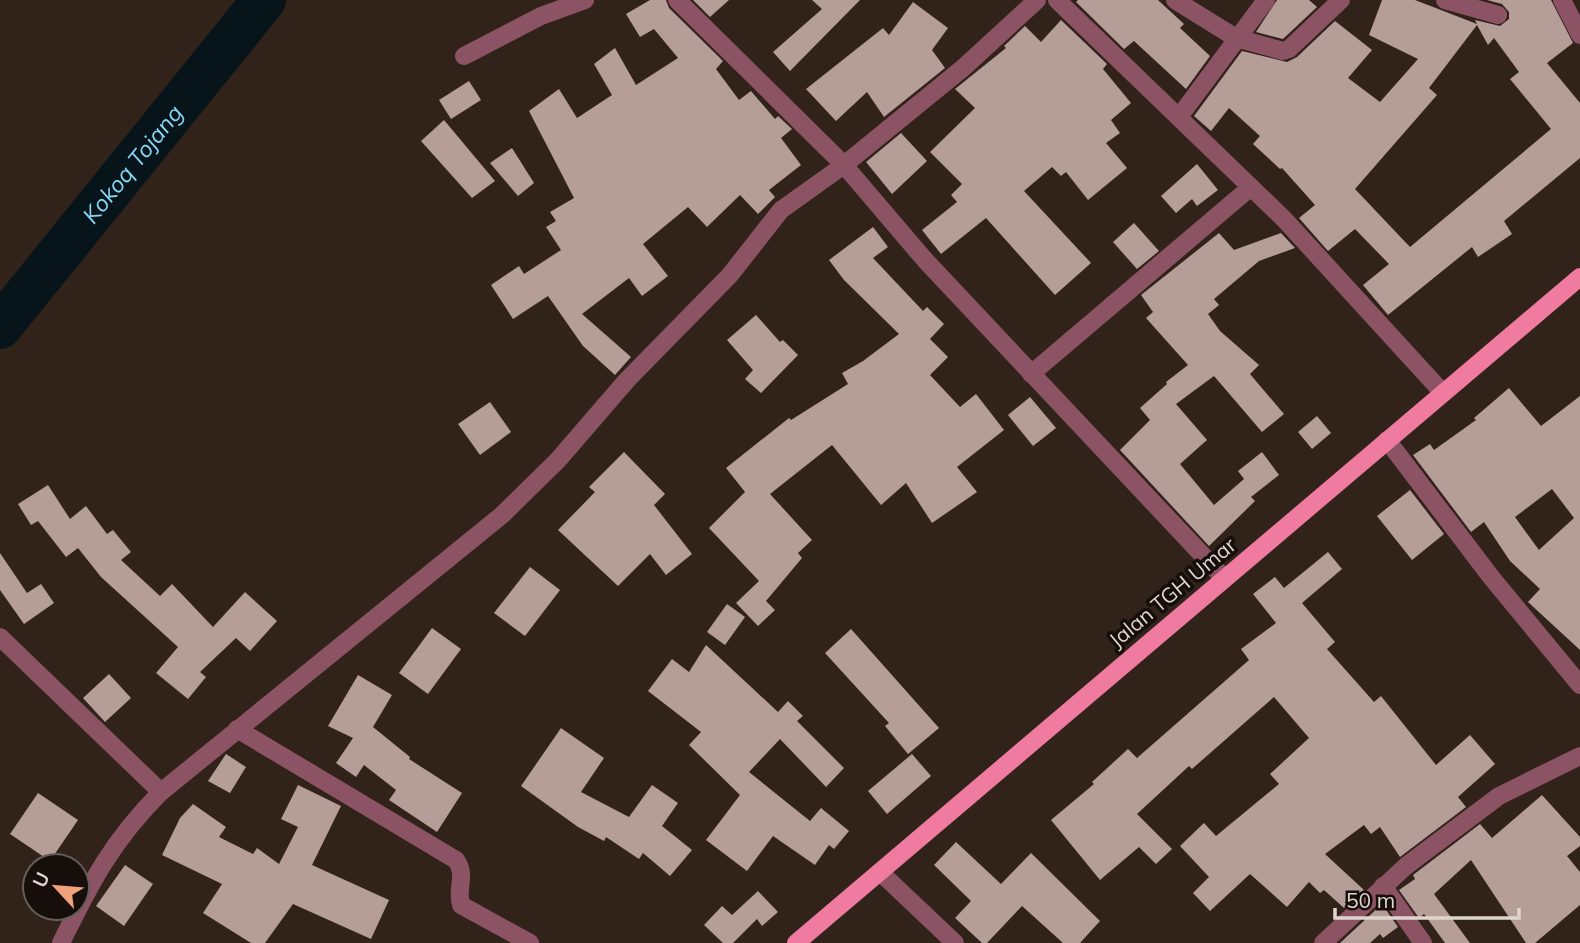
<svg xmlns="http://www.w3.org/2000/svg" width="1580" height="943" font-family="Mulish,sans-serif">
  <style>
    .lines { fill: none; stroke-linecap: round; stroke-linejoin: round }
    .river { stroke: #07151a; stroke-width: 44 }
    .building { fill: #b49e97; fill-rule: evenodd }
    .minor { stroke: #8c5364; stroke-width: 18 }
    .major { stroke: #ef7ba1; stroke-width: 18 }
    .labels { text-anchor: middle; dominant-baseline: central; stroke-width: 7; stroke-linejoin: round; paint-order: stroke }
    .street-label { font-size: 21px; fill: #dfd5cf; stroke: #150e0a }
    .water-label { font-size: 23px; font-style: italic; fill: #89d5f4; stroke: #150e0a }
  </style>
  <rect width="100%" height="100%" fill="#32231a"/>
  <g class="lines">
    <!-- river -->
    <path class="river" id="s1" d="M0,327L264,0"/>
  </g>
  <!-- building -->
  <g class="building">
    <path d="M650,0H666L669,8L723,61L716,69L739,100L751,91L775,119L778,116L792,129L781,138L801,165L769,190L775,197L758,214L740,195L707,227L688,207L643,244L668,276L642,296L629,278L582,314L631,357L615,375L583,346L548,296L513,319L491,285L519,266L524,274L561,250L546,227L556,221L550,212L574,198L529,111L559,89L577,118L612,95L594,64L615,48L636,85L678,58L654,29L640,37L626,14Z"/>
    <path d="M693,0H729L710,17Z"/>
    <path d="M812,0H860L790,71L773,52L822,9Z"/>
    <path d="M1078,0H1158L1184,24L1180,28L1210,56L1186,89L1134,41L1124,49L1076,2Z"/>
    <path d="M1277,0H1309L1317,7L1283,39L1256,32Z"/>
    <path d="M1382,0H1415L1477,24L1475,20L1500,26L1509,19V12L1502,4L1487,0H1551L1573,43L1547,63L1580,103V158L1504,221L1512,234L1478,257L1472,247L1388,315L1363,285L1389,264L1355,229L1328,251L1299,218L1315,205L1282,168L1280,169L1253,144L1260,136L1229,108L1211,131L1194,116L1242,51L1287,62L1297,57L1335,21L1372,50L1348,78L1380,102L1418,59L1369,35ZM1477,25L1488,45L1494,38L1519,72L1510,79L1551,129L1410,247L1355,189L1437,95L1429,88Z"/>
    <path d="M913,2L948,28L932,50L945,68L884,117L867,92L836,121L806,89L883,28L889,35Z"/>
    <path d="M1061,20L1107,64L1103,69L1131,103L1111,120L1120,133L1106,143L1127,168L1088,200L1066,172L1061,176L1052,167L1024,191L1091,263L1055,295L986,218L941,254L922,230L957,202L951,195L962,184L930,152L975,108L955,89L1006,48L1004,46L1025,26L1041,42Z"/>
    <path d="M469,81L481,100L451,119L439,100Z"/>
    <path d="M444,120L495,181L472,198L421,141Z"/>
    <path d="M901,133L927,161L892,194L866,162Z"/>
    <path d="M512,148L534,183L518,196L490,163Z"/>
    <path d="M1197,164L1218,190L1197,206L1192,199L1176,213L1161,196Z"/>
    <path d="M1134,223L1159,251L1137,269L1113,242Z"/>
    <path d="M873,227L888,247L873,258L923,311L927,307L944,324L930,339L948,357L930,375L960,407L976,394L1004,430L957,467L977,492L932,523L906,483L881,505L832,445L770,494L812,540L798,553L802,558L766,601L775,610L758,626L736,603L759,581L709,528L745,492L726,468L789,418L791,420L848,384L842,373L863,361L899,334L844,280L829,260Z"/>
    <path d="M1219,233L1234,250L1281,233L1295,248L1259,261L1214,299L1219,305L1208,314L1220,331L1259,365L1250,374L1284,414L1262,432L1214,376L1176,404L1207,440L1180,464L1214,505L1244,479L1238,471L1262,452L1279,475L1251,497L1255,501L1209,546L1120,450L1150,420L1140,408L1167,384L1166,382L1188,365L1146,318L1153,312L1141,295Z"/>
    <path d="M756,315L780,342L783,340L798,355L761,393L745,379L753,370L727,340Z"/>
    <path d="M1509,388L1541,426L1580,396V650L1528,602L1540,589L1510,561L1484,522L1471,532L1413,455L1430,444L1434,450L1476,420L1474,418ZM1552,489L1574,518L1539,550L1515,517Z"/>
    <path d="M1030,397L1056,428L1033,446L1008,415Z"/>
    <path d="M490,402L511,432L480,455L458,424Z"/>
    <path d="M1317,416L1331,433L1312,449L1298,432Z"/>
    <path d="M624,452L665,494L654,505L692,554L666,575L650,554L618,586L558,530L595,492L589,487Z"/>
    <path d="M48,485L70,519L86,506L107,534L113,530L131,552L121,560L160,596L172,584L213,627L245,592L277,621L250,651L236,638L200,672L206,677L188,699L156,673L178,647L101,577L78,548L66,557L38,521L31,525L18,504Z"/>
    <path d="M1410,490L1444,534L1412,560L1377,516Z"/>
    <path d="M1328,552L1342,569L1302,603L1335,642L1327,649L1374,702L1381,696L1436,765L1470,735L1495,764L1458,797L1466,807L1400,857L1380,827L1371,834L1364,825L1325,854L1364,890L1344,908L1324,890L1320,893L1309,882L1287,907L1250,874L1210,911L1193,893L1209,877L1180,846L1204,823L1216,836L1279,784L1270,774L1309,738L1274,697L1192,769L1189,766L1137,814L1172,849L1156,864L1139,847L1100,880L1051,820L1094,784L1092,782L1128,749L1137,758L1249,660L1241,649L1276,623L1253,594L1275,577L1284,588Z"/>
    <path d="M0,553L27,593L41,584L54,603L24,624L0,590Z"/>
    <path d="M530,567L560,590L525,636L494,613Z"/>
    <path d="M727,604L745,617L725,645L707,632Z"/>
    <path d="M432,628L461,649L428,694L399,673Z"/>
    <path d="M851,629L939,728L908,754L885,726L889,723L825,653Z"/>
    <path d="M706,645L778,712L788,701L803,716L797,721L844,768L826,787L780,739L749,772L810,821L821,808L849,831L834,849L829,845L815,865L773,836L747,871L706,840L740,795L689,745L701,732L648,691L672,659L689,672Z"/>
    <path d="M109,674L131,698L105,722L83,698Z"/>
    <path d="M358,675L392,695L373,727L410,757L409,759L462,793L437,832L389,800L396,790L364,765L356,777L336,763L353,738L328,726Z"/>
    <path d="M561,728L604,758L581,792L629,817L652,785L678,803L662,826L692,850L670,876L643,853L639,859L606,837L604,841L578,827L521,786Z"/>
    <path d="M226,754L246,767L230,793L208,781Z"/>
    <path d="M912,754L931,776L887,814L868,791Z"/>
    <path d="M298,785L341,806L312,865L389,900L371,939L293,904L265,943H251L203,913L222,884L162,855L180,818L193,804L226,827L219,837L253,854L257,848L279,864L298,827L281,819Z"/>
    <path d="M38,793L78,820L50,861L10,834Z"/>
    <path d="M1542,795L1580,837V846L1567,856L1580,872V905L1535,943H1526L1471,860L1434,894L1470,943H1445L1424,914L1419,918L1399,890L1415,879L1413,875L1480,824L1492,838Z"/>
    <path d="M956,842L1001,884L1031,853L1100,921L1080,943H1063L1022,906L987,943H982L955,918L971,901L934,865Z"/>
    <path d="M125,865L153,884L124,926L96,906Z"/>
    <path d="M758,891L778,912L762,926L757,919L733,943H723L704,925L722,906L732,915Z"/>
    <path d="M1382,904L1398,927L1383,938L1380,934L1370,943H1340Z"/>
  </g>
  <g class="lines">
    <!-- minor -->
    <g class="minor">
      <path d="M677,0L844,165L925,260L1224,578"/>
      <path d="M1057,0L1284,219L1443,393"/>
      <path d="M1175,0L1236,38L1283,51L1289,49L1341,0"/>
      <path d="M1445,0L1498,15"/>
      <path d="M1562,0L1580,35"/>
      <path d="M464,56L541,16L585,0"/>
      <path d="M1179,117L1266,0"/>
      <path d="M1031,374L1251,187"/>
      <path d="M1387,440L1491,577L1580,685"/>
      <path d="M0,637L161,792"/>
      <path d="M237,729L456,860C467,875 456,888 461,905L530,943"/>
      <path d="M880,872L955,943"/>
      <path d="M1383,886L1423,943"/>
      <path d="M61,943C91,882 112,841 161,792L502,515L558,460L627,380L730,275L781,210L844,165L963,68L1037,0"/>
      <path d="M1323,943L1406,866L1499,796L1580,756"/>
    </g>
    <!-- major -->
    <path class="major" d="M796,943L1580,277"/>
  </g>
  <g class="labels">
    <!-- street labels -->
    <g class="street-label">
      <text transform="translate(1172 592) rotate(-40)">Jalan TGH Umar</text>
    </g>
    <!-- water labels -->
    <g class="water-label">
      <text stroke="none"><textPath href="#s1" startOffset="210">Kokoq Tojang</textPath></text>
    </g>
  </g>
  <!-- north arrow -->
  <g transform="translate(56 887) rotate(296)"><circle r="33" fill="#150e0a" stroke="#665e59" stroke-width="2"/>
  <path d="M0-5L12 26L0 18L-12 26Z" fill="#f1a17c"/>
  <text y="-10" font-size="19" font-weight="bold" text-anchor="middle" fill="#dfd5cf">U</text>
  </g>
  <!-- scale -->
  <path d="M1335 908v10h184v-10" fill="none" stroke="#dfd5cf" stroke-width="3.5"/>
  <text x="1346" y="908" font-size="21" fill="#dfd5cf" stroke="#150e0a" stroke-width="5" paint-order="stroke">50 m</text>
</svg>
